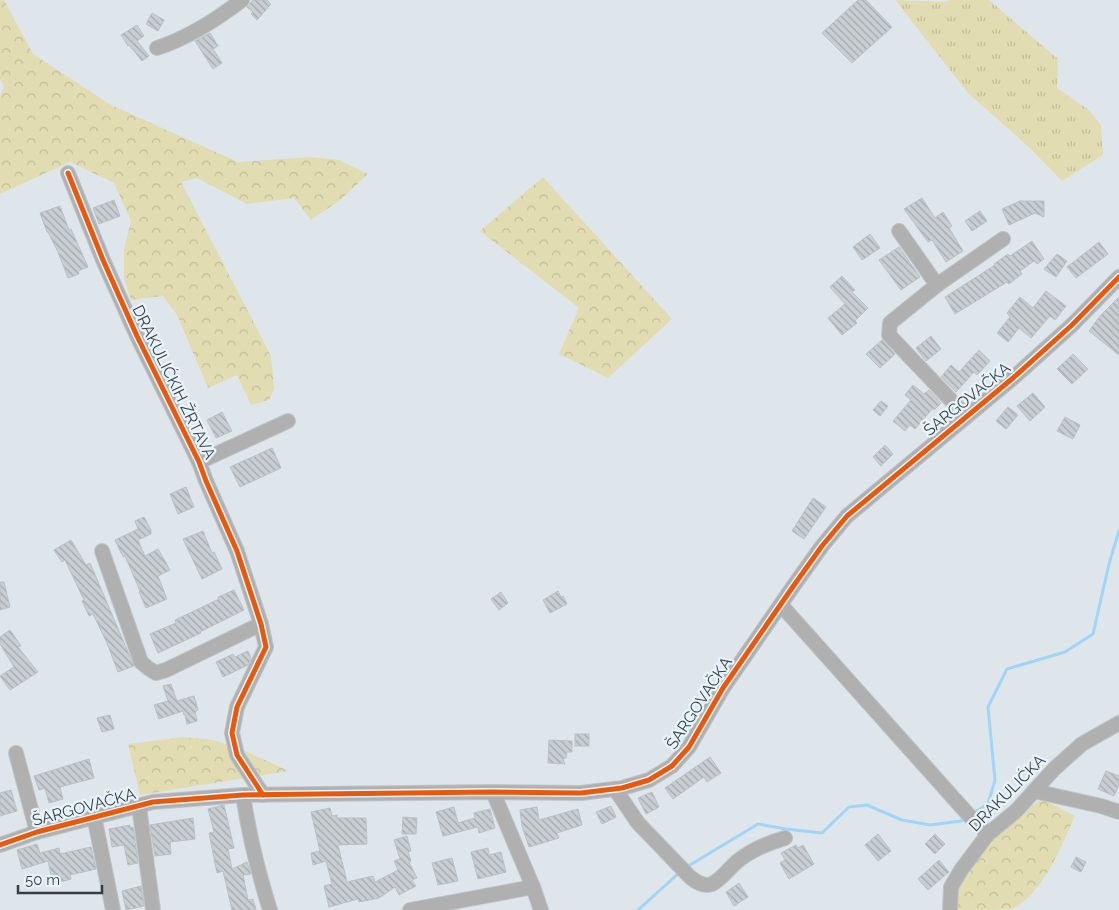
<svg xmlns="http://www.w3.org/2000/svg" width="1119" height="910" font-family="Raleway,sans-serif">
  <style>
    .grass { fill: url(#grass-tufts) }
    .forest { fill: url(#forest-crowns) }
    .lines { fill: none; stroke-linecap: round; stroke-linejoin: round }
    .stream { stroke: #a1d5f7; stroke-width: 3 }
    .building { fill: url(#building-back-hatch); stroke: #bac0c4 }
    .minor-casing { stroke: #bec4c8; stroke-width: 16 }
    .minor { stroke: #b0b0b0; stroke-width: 14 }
    .cycleway-casing { stroke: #e7f4fd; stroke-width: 8 }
    .cycleway { stroke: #e8590c; stroke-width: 5 }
    .labels { text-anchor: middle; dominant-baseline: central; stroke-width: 4.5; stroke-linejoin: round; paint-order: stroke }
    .street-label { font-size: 16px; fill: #383d40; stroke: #e7f4fd }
  </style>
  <defs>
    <pattern id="grass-tufts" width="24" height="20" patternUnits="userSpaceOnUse" patternTransform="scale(1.25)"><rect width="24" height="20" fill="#e1dcb1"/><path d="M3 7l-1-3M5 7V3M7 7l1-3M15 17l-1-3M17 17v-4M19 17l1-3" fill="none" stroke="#c2be99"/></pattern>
    <pattern id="forest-crowns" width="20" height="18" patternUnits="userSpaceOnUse" patternTransform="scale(1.25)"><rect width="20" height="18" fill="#e1dcb1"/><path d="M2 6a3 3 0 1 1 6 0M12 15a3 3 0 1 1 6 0" fill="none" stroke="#c2be99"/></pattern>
    <pattern id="building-back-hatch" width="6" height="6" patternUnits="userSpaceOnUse" patternTransform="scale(1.25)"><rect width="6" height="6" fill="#c9ced2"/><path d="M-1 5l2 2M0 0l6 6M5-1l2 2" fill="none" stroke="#a4a8ac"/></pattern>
  </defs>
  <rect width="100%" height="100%" fill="#dfe6eb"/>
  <!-- grass -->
  <path class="grass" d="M895,0L945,2L950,0H989L1058,59L1057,88L1089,110L1101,125L1103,155L1062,181L1032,150L968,93Z"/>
  <!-- forest -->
  <g class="forest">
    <path d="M0,0H4L33,54L111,105L238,162L311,157L339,160L368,174L339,201L311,220L294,198L247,204L197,178L181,182L271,356L274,389L269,400L251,405L237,375L208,388L177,315L163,296L131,300L124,278V249L131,221L114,183L70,162L0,194V96L4,86L0,79Z"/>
    <path d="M543,177L672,319L608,378L559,354L579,308L480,231Z"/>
    <path d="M183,737L213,740L243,750L289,771L140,795L128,744Z"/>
    <path d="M1042,799L1075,816C1063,843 1041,898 1011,909C1003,910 961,910 950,910L961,870L1016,816Z"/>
  </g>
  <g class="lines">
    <!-- stream -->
    <g class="stream">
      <path d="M973,813L988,804L995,780L988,707L1007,669L1065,652L1093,634L1109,564L1119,531"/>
      <path d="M685,868L758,824L786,829L822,833L849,807L867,805L902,820L930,825L961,821L966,818"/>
      <path d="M638,910L680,872"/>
    </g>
  </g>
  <!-- building -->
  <g class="building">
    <path d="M253,0H267L271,4L257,20L251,14L253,12L247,7Z"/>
    <path d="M858,0H866L892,27L852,63L822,33Z"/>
    <path d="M152,13L164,20L158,31L146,24Z"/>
    <path d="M137,25L144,36L137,41L149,56L142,61L129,45L128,46L121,35Z"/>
    <path d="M210,33L218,46L213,49L222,63L213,69L195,41Z"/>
    <path d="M922,198L935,218L943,212L952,226L949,228L963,251L946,262L932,240L928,242L904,209Z"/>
    <path d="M114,200L120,216L99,224L93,208Z"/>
    <path d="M1020,201H1044V217L1035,213L1009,225L1002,209Z"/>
    <path d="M60,206L69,230L71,229L88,267L78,271L79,274L68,278L58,252L48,232H47L40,213Z"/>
    <path d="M980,211L987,221L972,231L965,221Z"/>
    <path d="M870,234L880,248L862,260L853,247Z"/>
    <path d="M1032,241L1044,259L1037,264L1034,261L1020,271L1022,274L1009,284L1007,282L955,314L945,297L995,265L994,264L1008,254L1010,256Z"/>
    <path d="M1099,242L1108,254L1076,278L1067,267Z"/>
    <path d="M899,247L920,277L901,290L879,260Z"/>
    <path d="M1057,254L1067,261L1056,277L1044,269Z"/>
    <path d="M842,276L855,290L852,292L868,308L855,321L857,323L842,335L828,318L845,304L830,287Z"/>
    <path d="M1046,291L1066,306L1055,320L1050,316L1031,338L1019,328L1008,342L997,333L1010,317L1007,313L1020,297L1033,308Z"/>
    <path d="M1119,297V355L1089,331L1100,316Z"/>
    <path d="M931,336L941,349L926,361L916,348Z"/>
    <path d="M882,340L895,354L880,368L866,354Z"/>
    <path d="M979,350L990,361L977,375L974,372L956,392L941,377L951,365L959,372Z"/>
    <path d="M1073,354L1088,369L1072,384L1057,369Z"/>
    <path d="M913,385L924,394L929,390L941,403L934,410L933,408L915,429L910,425L905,431L893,421L911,400L905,395Z"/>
    <path d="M1033,393L1045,407L1030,421L1017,406Z"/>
    <path d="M881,401L888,406L880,416L873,410Z"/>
    <path d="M1008,407L1018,415L1006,429L996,421Z"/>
    <path d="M222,412L232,431L216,438L207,420Z"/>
    <path d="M1065,417L1080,425L1073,439L1057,431Z"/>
    <path d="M885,445L893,454L881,466L873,457Z"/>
    <path d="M272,448L281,468L240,487L230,467Z"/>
    <path d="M186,487L194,507L178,514L170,494Z"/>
    <path d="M813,498L826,507L804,539L792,531Z"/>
    <path d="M144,517L151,530V534L138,540L145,556L158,549L170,570L158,576L167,599L146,608L139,592L140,591L125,556L123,557L115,540L138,529L135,521Z"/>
    <path d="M203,531L212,553L214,552L222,569L202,579L183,539Z"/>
    <path d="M71,540L86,565L90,563L134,666L118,672L107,643L93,614L89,616L82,601L84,600L65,560L62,562L54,550Z"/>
    <path d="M0,582H4L10,607L0,610Z"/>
    <path d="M234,590L244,610L200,632L201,633L158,653L150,634L176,623L175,620L219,599L218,597Z"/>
    <path d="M558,591L561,597L563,596L567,604L550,613L543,600Z"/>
    <path d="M501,592L508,603L499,610L491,599Z"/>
    <path d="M10,630L21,646L18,647L38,672L10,690L0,676L14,667L0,644V637Z"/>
    <path d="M248,651L251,658L248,665L223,677L216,662L233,654L235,657Z"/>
    <path d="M171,684L177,701L194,696L198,710L195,712L197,721L187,724L185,715H184L183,711L159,719L154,705L168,701L163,686Z"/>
    <path d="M110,715L114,729L102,732L97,718Z"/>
    <rect x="575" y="734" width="14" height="12"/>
    <path d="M549,740L572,741V752H567L566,758L563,759L565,764L548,763Z"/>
    <path d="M710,757L721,773L707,782L704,777L673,799L665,788Z"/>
    <path d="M89,759L94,778L60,787L63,799L49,803L45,788L39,790L34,776Z"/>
    <path d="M1106,771L1119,776V785L1114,796L1098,789Z"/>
    <path d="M11,790L17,811L0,816V793Z"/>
    <path d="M652,792L659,807L646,814L638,798Z"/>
    <path d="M224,805L234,848L228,849L232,869L247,862L251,874L243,875L248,900L253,899L256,910H232L223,871L217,873L209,833L214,832L208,809Z"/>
    <path d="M611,806L616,817L602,824L596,812Z"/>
    <path d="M454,807L458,823L475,818L474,813L490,809L495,828L479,833L478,827L443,836L436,812Z"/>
    <path d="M537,807L539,820L578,809L582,825L557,833L559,838L529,847L522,826L520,810Z"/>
    <path d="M330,808L332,816L337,815V818H366L367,844L338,845L347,882L373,876L375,882L398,870L394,861L400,859L394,840L407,836L411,851L408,852L411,861L409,862L417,878L412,880L416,886L399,895L395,887L379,898L359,902L358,899L329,907L324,886L332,884L326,861L313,865L311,853L320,851L311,812Z"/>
    <path d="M403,817L417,818L416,834H402Z"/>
    <path d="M193,818L195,839L170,842L171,854L155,856L150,825Z"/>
    <path d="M130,825V828L133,827L138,863L128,865L124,845L112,847L109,829Z"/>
    <path d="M878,834L891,851L878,861L865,845Z"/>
    <path d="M935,834L945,844L935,854L925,844Z"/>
    <path d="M37,844L40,853L59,848L60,854L91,847L96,869L70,875L71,879L53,884L48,861L22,869L17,850Z"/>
    <path d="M796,845L798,848L803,845L814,864L789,879L780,863L785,860L781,853Z"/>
    <path d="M488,848L489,855L501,852L506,872L478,879L471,852Z"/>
    <path d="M1076,857L1086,862L1081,872L1071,867Z"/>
    <path d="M452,858L458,881L438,885L432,863Z"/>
    <path d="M939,860L949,872L928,890L918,879Z"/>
    <path d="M739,883L748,897L734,906L726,892Z"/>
    <path d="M141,886L144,906L126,910L122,891Z"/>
  </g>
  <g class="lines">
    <!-- minor casing -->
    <g class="minor-casing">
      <g id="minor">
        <path d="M157,48C188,38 216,20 242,0"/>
        <path d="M68,173L103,260L137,336L199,462L206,481L237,551L261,624L266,647L237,707L232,733L237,755L263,795"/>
        <path d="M899,231L937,285"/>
        <path d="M966,416L889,335L890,323L937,285L1003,239"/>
        <path d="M199,462L288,421"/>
        <path d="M102,551L141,662L148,668L156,673L166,670L261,624"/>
        <path d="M781,605L974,821L988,834"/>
        <path d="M16,753L37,832"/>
        <path d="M615,789L638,823L690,877C696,882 704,887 712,884C722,879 730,867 739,860C753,849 768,843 785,838"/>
        <path d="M1034,791L1101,806L1119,812"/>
        <path d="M493,792L533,887L541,910"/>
        <path d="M243,795C249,835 258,872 270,910"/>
        <path d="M139,806L153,910"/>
        <path d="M94,816L113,910"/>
        <path d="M0,845L37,832L153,802L243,795L493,792L581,793L622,788L649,780L672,766L689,747L723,688L792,588L822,546L847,516L1013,378L1072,325L1119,277"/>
        <path d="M410,910L533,887"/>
        <path d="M950,910L951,887L961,870L988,834L1016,811L1054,769L1082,744L1119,723"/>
      </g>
    </g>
    <!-- minor -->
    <use href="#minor" class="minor"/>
    <!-- cycleway casing -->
    <g class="cycleway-casing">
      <g id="cycleway">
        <path d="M68,173L103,260L137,336L199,462L206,481L237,551L261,624L266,647L237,707L232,733L237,755L263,795"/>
        <path d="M0,845L37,832L153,802L243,795L493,792L581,793L622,788L649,780L672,766L689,747L723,688L792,588L822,546L847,516L1013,378L1072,325L1119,277"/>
      </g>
    </g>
    <!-- cycleway -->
    <use href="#cycleway" class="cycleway"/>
  </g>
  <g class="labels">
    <!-- street labels -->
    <g class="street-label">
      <text transform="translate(174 382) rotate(64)">DRAKULIĆKIH ŽRTAVA</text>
      <text transform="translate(967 399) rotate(-39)">ŠARGOVAČKA</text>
      <text transform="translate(699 703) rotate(-57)">ŠARGOVAČKA</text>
      <text transform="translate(1007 793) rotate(-45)">DRAKULIĆKA</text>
      <text transform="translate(84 807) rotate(-15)">ŠARGOVAČKA</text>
    </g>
  </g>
  <!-- scale -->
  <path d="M18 885v8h84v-8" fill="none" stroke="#383d40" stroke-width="2.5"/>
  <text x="25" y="885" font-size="15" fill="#383d40" stroke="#e7f4fd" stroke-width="4" paint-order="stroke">50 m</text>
</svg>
